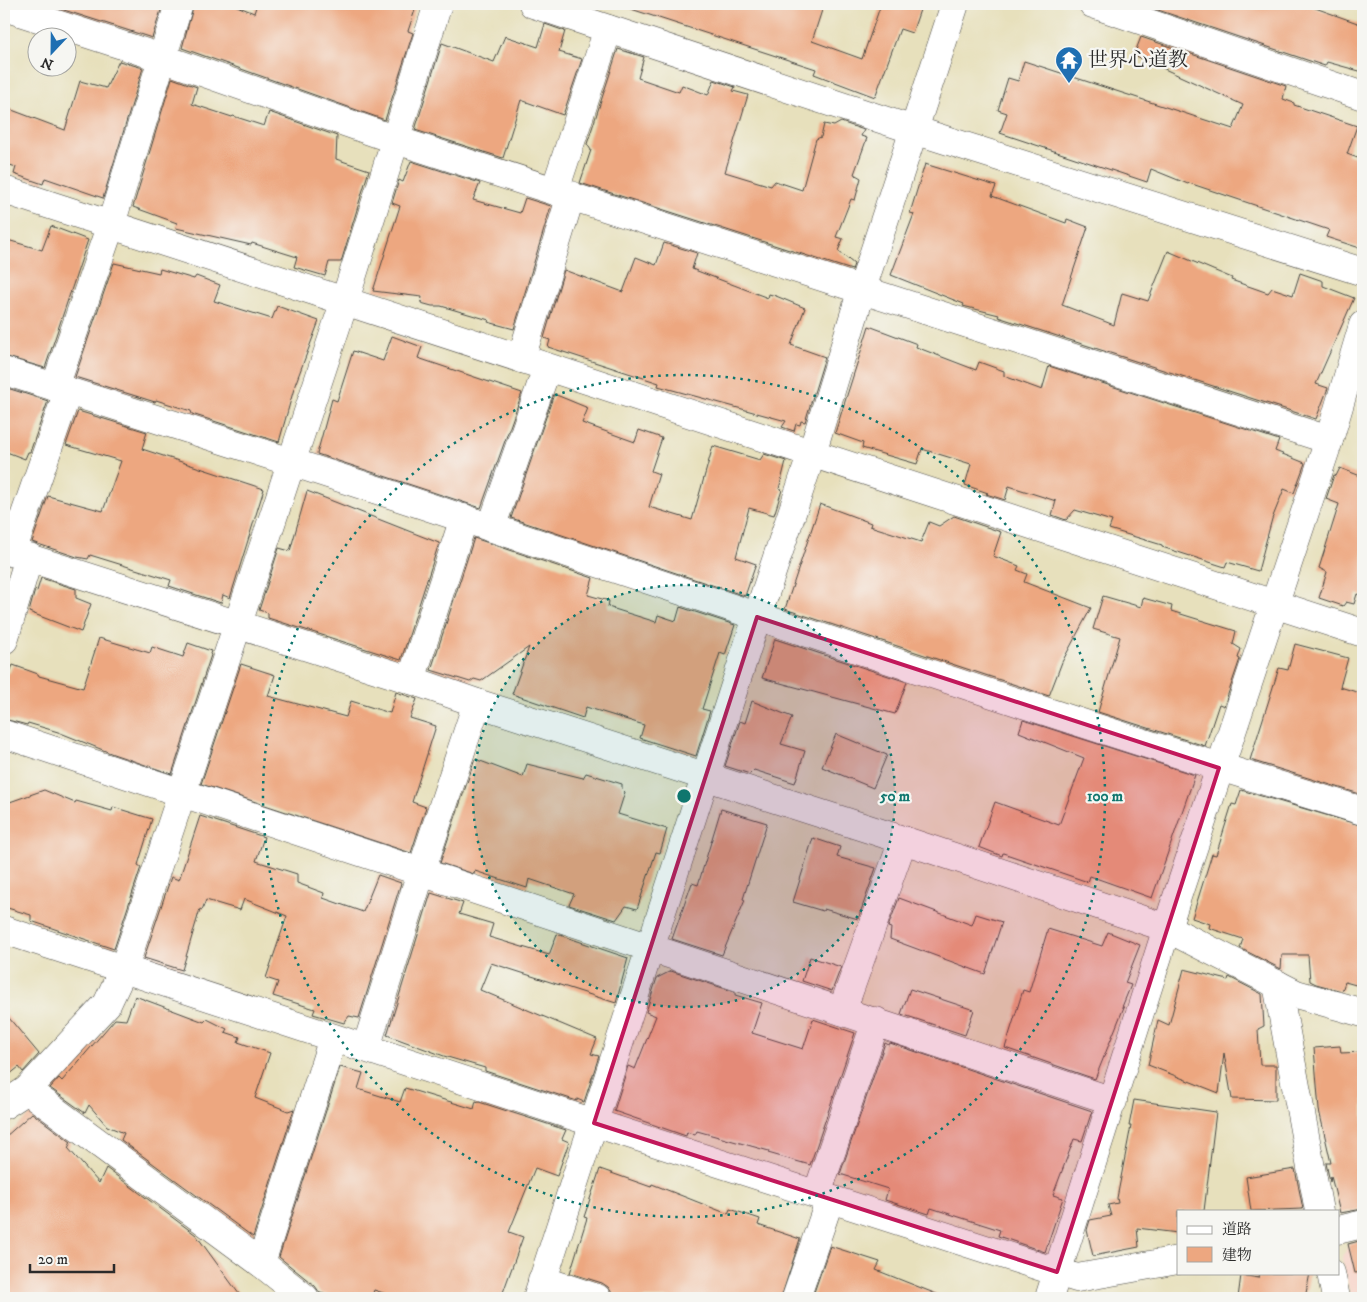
<svg xmlns="http://www.w3.org/2000/svg" width="1367" height="1302" font-family="'IM FELL DW Pica','Noto Serif JP',serif">
  <style>
    .built { fill: #f7d1c6 }
    .building { fill: #eda780 }
    .lines { fill: none; stroke-linecap: round; stroke-linejoin: round }
    .minor-casing { stroke: #474641; stroke-width: 29 }
    .minor { stroke: #fff; stroke-width: 28 }
    .marked { fill: #c2185b; fill-opacity: 0.2; stroke: #c2185b; stroke-width: 4; stroke-linejoin: round }
    .ring { fill: none; stroke: #0f766e; stroke-width: 2.5; stroke-dasharray: 2.5 5 }
    .labels { text-anchor: middle; dominant-baseline: central; stroke-width: 4.5; stroke-linejoin: round; paint-order: stroke }
    .poi-label { font-size: 20px; fill: #2b2b2b; stroke: #f6f6f2; text-anchor: start }
    .centre { fill: #0f766e; stroke: #f6f6f2; stroke-width: 2.5 }
    .ring-label { font-size: 15px; text-anchor: middle; font-weight: bold; fill: #0f766e; stroke: #f6f6f2; stroke-width: 4.5; stroke-linejoin: round; paint-order: stroke }
  </style>
  <rect width="100%" height="100%" fill="#f6f6f2"/>
  <filter id="ink" filterUnits="userSpaceOnUse"><feTurbulence type="fractalNoise" baseFrequency=".02" numOctaves="2"/><feDisplacementMap in="SourceGraphic" scale="10" xChannelSelector="R" yChannelSelector="G"/><feConvolveMatrix kernelMatrix="1 2 1 2 8 2 1 2 1" color-interpolation-filters="sRGB"/></filter>
  <filter id="wash" filterUnits="userSpaceOnUse"><feTurbulence type="fractalNoise" baseFrequency=".0096" numOctaves="4" result="noise"/><feDisplacementMap in="SourceGraphic" scale="20" xChannelSelector="R" yChannelSelector="G"/><feGaussianBlur stdDeviation="1.12" result="paint"/><feColorMatrix in="noise" values="0 0 0 0 0 0 0 0 0 0 0 0 0 0 0 0 0 1.4 0 .05"/><feComposite in="paint" operator="in"/></filter>
  <g filter="url(#wash)">
    <rect width="100%" height="100%" fill="#e7e0bc"/>
    <!-- built -->
    <path class="built" d="M1363,1240V1298H1351L1342,1259L1349,1243Z"/>
    <g id="blocks">
      <!-- building -->
      <g class="building">
        <path d="M45,4H163L152,38Z"/>
        <path d="M194,4H232L254,13L257,4H417L408,31L413,33L385,120L182,48Z"/>
        <path d="M629,4H824L812,41L862,59L881,4H922L912,33L900,29L875,97L814,74L816,69L628,8Z"/>
        <path d="M1154,4H1304L1363,25V72L1327,62L1325,66L1310,61L1152,8Z"/>
        <path d="M545,24L565,31L559,52L582,59L563,115L521,100L503,158L415,130L442,43L494,62L505,36L538,47Z"/>
        <path d="M1141,37L1286,86L1283,99L1294,103V105L1357,126L1347,154L1363,160V249L1326,237L1329,230L1189,183L1188,184L1151,169L1147,182L1000,133L1007,113L998,110L1008,78L1018,81L1024,61L1233,129L1243,105L1134,55Z"/>
        <path d="M618,49L644,57L638,78L679,92L682,85L708,95L714,80L735,87L733,91L748,95L725,172L771,186L775,181L802,190L816,139L821,137L824,124L834,126L841,122L864,130L861,136L867,138L854,174L861,178L855,200L851,199L836,237L843,239L838,251L854,264L852,270L580,183L591,150L587,144Z"/>
        <path d="M119,61L143,68L103,198L45,178L43,184L14,174L16,167L4,163V107L65,130L80,81L106,88Z"/>
        <path d="M172,78L197,87L192,104L232,117L233,116L264,126L269,112L337,136L336,159L369,170L341,262H329L325,276L294,267L297,257L252,243L251,245L176,228L177,223L133,207Z"/>
        <path d="M411,161L480,183L473,200L520,213L525,198L551,206L514,329L488,322L489,320L441,306H432L421,303L422,297L373,291L400,206L392,203L399,180L403,182Z"/>
        <path d="M925,164L996,186L992,196L1066,223L1067,219L1088,227L1062,305L1114,325L1122,293L1148,301L1168,251L1232,278L1231,280L1268,293L1272,288L1293,295L1300,273L1323,281V286L1354,298L1316,384L1328,388L1316,419L998,317L999,315L963,306L964,304L891,275L914,214L910,213Z"/>
        <path d="M51,226L88,240L45,368L4,356V239L42,250Z"/>
        <path d="M664,243L697,253L692,269L768,298L769,294L776,296L805,308L791,345L825,357L805,422L801,421L800,425L796,424L794,431L782,427L786,421L658,386L659,383L548,347L550,340L544,338L564,270L623,292L636,257L656,265Z"/>
        <path d="M114,263L159,273L160,269L194,279L196,276L220,285L214,301L272,319L277,306L319,321L295,385L279,442L192,414L191,411L156,400L155,402L75,377Z"/>
        <path d="M869,326L917,344L916,347L976,370L979,362L1004,371V376L1042,390L1049,366L1279,440L1275,451L1305,463L1294,493L1284,489L1272,519L1258,571L1227,562L1225,567L1162,547V545L1109,529L1112,521L1075,510L1066,520L1052,515L1056,501L1009,486L1005,500L986,494L988,493L965,485L971,464L922,449L917,464L862,448L863,443L835,433Z"/>
        <path d="M392,336L422,347L418,358L522,393L481,508L317,454L332,399L337,401L353,351L383,361Z"/>
        <path d="M4,387L48,401L30,452H28L25,459L4,451Z"/>
        <path d="M554,394L588,408L582,423L635,442L639,430L662,438L651,471L659,474L649,507L692,520L713,446L760,460L764,454L786,461L779,489L782,490L774,515L749,508L736,557L756,564L745,596L511,518Z"/>
        <path d="M78,411L147,432L142,449L264,489L230,598L223,595L221,603L169,586L171,580L90,555L88,559L77,557L32,542L48,496L103,511L121,461L66,445Z"/>
        <path d="M1340,468L1363,477V596L1357,594L1354,604L1346,602L1343,606L1319,598L1327,572L1319,568L1339,504L1326,499L1334,475L1336,476Z"/>
        <path d="M307,491L439,543L401,660L268,618V613L259,610L279,548L290,551Z"/>
        <path d="M820,504L871,523L870,526L921,542L929,522L939,526L954,516L1001,532L993,556L1019,566L1017,570L1027,574L1024,582L1091,608L1062,662L1049,696L785,609Z"/>
        <path d="M474,538L593,578L588,595L609,601L608,607L656,622L658,615L676,621L680,607L735,625L725,655L720,653L702,709L710,711L696,756L640,738L644,725L586,707L583,718L512,694L529,647L481,681L474,679L470,682L431,670Z"/>
        <path d="M41,578L76,589V598L91,604L81,632L29,612L35,590L37,591Z"/>
        <path d="M1103,596L1141,607L1143,598L1172,606L1171,611L1236,631L1233,644L1241,649L1238,658L1240,659L1224,706L1219,704L1205,746L1098,712L1120,637L1093,629Z"/>
        <path d="M99,638L150,653L152,647L183,657L188,643L211,651L210,654L211,655L172,774L113,754L58,732L28,723L27,725L4,719V682L7,673L10,672L13,665L38,674L39,676L83,688Z"/>
        <path d="M775,639L907,682L895,714L762,678Z"/>
        <path d="M1295,644L1348,658L1340,687L1363,694V795L1250,760L1279,668L1288,670Z"/>
        <path d="M241,664L275,675L268,696L346,717L351,701L390,713L396,692L417,699L410,718L436,726L412,802L426,807L411,853L201,784Z"/>
        <path d="M752,701L792,717L781,744L805,751L795,783L754,770L750,774L725,766L740,721L745,723Z"/>
        <path d="M1023,720L1195,775L1152,898L1090,876L1088,882L1003,853L1002,856L979,847L995,802L1059,825L1084,758L1019,732Z"/>
        <path d="M836,734L887,755L873,788L822,767Z"/>
        <path d="M475,759L523,777L527,764L583,778L586,773L622,784V789L625,792L618,814L667,829L660,853L656,852L637,909L626,906L616,920L569,905L574,894L529,879L527,888L475,871L474,874L440,863Z"/>
        <path d="M44,790L75,803L76,801L112,811L113,807L152,819L138,865L141,867L114,949L31,921V915L4,907V804Z"/>
        <path d="M1241,790L1363,826V987L1345,982L1342,991L1316,984L1310,981L1308,955H1282L1281,969L1240,948L1243,939L1209,928L1210,924L1192,918L1212,854L1216,855L1232,804L1236,805Z"/>
        <path d="M721,809L767,823L743,899L745,900L722,955L672,939L692,883L698,885Z"/>
        <path d="M200,816L264,837L256,861L297,874V883L324,893L323,898L363,912L378,875L401,883L359,1018L349,1016L344,1023L313,1014L315,1009L273,996L278,982L266,978L287,916L244,899L240,910L206,900L202,910L200,909L182,970L144,958L171,877L179,880Z"/>
        <path d="M813,838L840,847L837,857L876,868L858,919L824,909L823,911L793,902Z"/>
        <path d="M431,893L463,903L459,914L493,924L489,937L549,955L557,934L628,958L616,1003L491,963L480,990L597,1039L591,1054L599,1056L584,1102L577,1099V1101L485,1071V1068L444,1056L387,1035Z"/>
        <path d="M899,898L972,925L976,914L1002,922L985,974L890,939L891,928L888,927Z"/>
        <path d="M1048,929L1102,946L1108,932L1140,945L1125,983L1131,985L1122,1007H1124L1095,1079L1005,1048L1023,990L1029,992Z"/>
        <path d="M810,957L841,967L832,991L802,981Z"/>
        <path d="M1184,969L1228,980L1229,977L1262,994L1264,1026L1258,1029L1260,1065H1276V1100L1232,1099L1224,1053L1219,1093L1148,1065L1158,1020L1169,1025Z"/>
        <path d="M671,971L735,992V995L762,1003L752,1033L803,1049L813,1019L855,1033L810,1165L768,1153L769,1151L697,1131L695,1135L687,1132L686,1136L614,1111L628,1066L635,1069L656,1016L646,1012L657,978Z"/>
        <path d="M910,989L974,1010L965,1035L901,1014Z"/>
        <path d="M135,996L204,1022L207,1019L227,1029L225,1032L240,1037L238,1042L270,1053L255,1098L288,1111L294,1109L253,1237L121,1140L124,1133L107,1126L89,1105L85,1113L50,1088L59,1078L62,1081L115,1019L126,1020Z"/>
        <path d="M4,1012L39,1054L23,1072L19,1067L4,1079Z"/>
        <path d="M885,1043L889,1045L890,1043L1092,1111L1082,1141L1074,1139L1053,1195L1063,1198L1045,1252L998,1236L1000,1230L931,1208L929,1214L885,1200L888,1189L840,1174Z"/>
        <path d="M1340,1046L1341,1053L1363,1052V1209L1340,1213L1331,1176L1330,1182L1326,1163H1331L1319,1110L1314,1048Z"/>
        <path d="M340,1067L363,1073L358,1089L400,1102L405,1088L474,1109L476,1101L566,1130L562,1139L569,1142L557,1176L535,1168L509,1232L523,1237L501,1298H399L374,1290L371,1298H338L320,1293L315,1286L279,1257Z"/>
        <path d="M1134,1100L1216,1112L1204,1211H1178V1233L1137,1228L1139,1247L1093,1256L1087,1230L1090,1220L1111,1216L1108,1205L1118,1203L1117,1198L1131,1126H1129Z"/>
        <path d="M32,1113L71,1142L68,1148L99,1183L106,1168L196,1235L242,1298H4V1138Z"/>
        <path d="M600,1169L651,1187L652,1184L728,1214L730,1209L760,1219L758,1225L800,1239L781,1298H625L612,1293L608,1287L602,1283L570,1273L587,1218L584,1217Z"/>
        <path d="M1295,1169L1303,1209L1251,1211L1246,1177Z"/>
        <path d="M1363,1240V1272L1355,1273L1348,1244Z"/>
        <path d="M830,1246L880,1262L876,1270L944,1297L943,1298H812Z"/>
        <path d="M1260,1273H1310L1305,1298H1238L1241,1275L1259,1278Z"/>
      </g>
    </g>
  </g>
  <g filter="url(#ink)">
    <use href="#blocks" fill-opacity="0" stroke="#474641" stroke-width="1"/>
    <g class="lines">
      <!-- minor casing -->
      <g class="minor-casing">
        <g id="minor">
          <path d="M533,4L914,130L1363,272"/>
          <path d="M1093,4L1363,96"/>
          <path d="M4,7L162,58L396,140L1329,440"/>
          <path d="M4,190L1363,633"/>
          <path d="M555,190L608,29"/>
          <path d="M521,359L571,195"/>
          <path d="M4,371C157,419 310,467 462,518C762,617 1061,720 1363,811"/>
          <path d="M55,387L111,224L179,4"/>
          <path d="M491,528L547,368"/>
          <path d="M4,550L411,680L477,703L903,840L1167,928L1296,994L1363,1013"/>
          <path d="M12,552L68,391"/>
          <path d="M4,640L29,557"/>
          <path d="M411,680L464,518"/>
          <path d="M4,734C372,859 744,977 1113,1101"/>
          <path d="M4,930L579,1118L1057,1272L1077,1278L1178,1260"/>
          <path d="M1277,984L1319,1211"/>
          <path d="M842,1011L903,840"/>
          <path d="M366,1048L421,872L477,703"/>
          <path d="M27,1090L261,1263L305,1298"/>
          <path d="M4,1105L27,1090L107,1004L124,968L345,300L438,4"/>
          <path d="M817,1194L876,1021"/>
          <path d="M1338,1230L1363,1224"/>
          <path d="M261,1263L333,1038"/>
          <path d="M1331,1273L1336,1298"/>
          <path d="M542,1280L597,1298"/>
          <path d="M537,1298L757,617L812,453L862,289L955,4"/>
          <path d="M796,1298L830,1199"/>
          <path d="M1049,1298L1173,909L1329,440L1363,325"/>
        </g>
      </g>
      <!-- minor -->
      <use href="#minor" class="minor"/>
    </g>
  </g>
  <!-- marked area -->
  <path class="marked" d="M757,617L1219,768L1057,1272L594,1123Z"/>
  <!-- distance rings -->
  <circle cx="684" cy="796" r="211" fill="#0f766e" fill-opacity=".12"/>
  <g class="ring">
    <circle cx="684" cy="796" r="211"/>
    <circle cx="684" cy="796" r="421"/>
  </g>
  <!-- icons -->
  <defs>
    <g id="temple-pin" transform="scale(1.4375)"><path d="M0 17L-7.5 6A9.5 9.5 0 1 1 7.5 6Z" fill="#1f6fb2" stroke="#f6f6f2"/><path d="M0-6L5-2H3V0L6.5 2.5H4V6H1.5V3h-3V6H-4V2.5H-6.5L-3 0V-2H-5Z" fill="#fff"/></g>
  </defs>
  <g fill-rule="evenodd">
    <use href="#temple-pin" x="1069" y="60"/>
  </g>
  <g class="labels">
    <!-- poi labels -->
    <g class="poi-label">
      <text x="1088" y="60">世界心道教</text>
    </g>
  </g>
  <circle cx="684" cy="796" r="8" class="centre"/>
  <g class="ring-label">
    <text x="895" y="801">50 m</text>
    <text x="1105" y="801">100 m</text>
  </g>
  <!-- margin -->
  <rect width="1367" height="1302" fill="none" stroke="#f6f6f2" stroke-width="20"/>
  <!-- legend -->
  <rect x="1177" y="1210" width="162" height="65" fill="#f6f6f2" stroke="#a5a5a2"/>
  <rect x="1187" y="1226" width="25" height="8" fill="#ffffff" stroke="#a5a5a2"/>
  <text x="1222" y="1234" font-size="15" fill="#2b2b2b">道路</text>
  <rect x="1187" y="1247" width="25" height="15" fill="#eda780" stroke="#a5a5a2"/>
  <text x="1222" y="1260" font-size="15" fill="#2b2b2b">建物</text>
  <!-- north arrow -->
  <g transform="translate(52 52) rotate(202)"><circle r="24" fill="#f6f6f2" stroke="#a5a5a2"/>
  <path d="M0-4L9 19L0 12L-9 19Z" fill="#1f6fb2"/>
  <text y="-8" font-size="14" font-weight="bold" text-anchor="middle" fill="#2b2b2b">N</text>
  </g>
  <!-- scale -->
  <path d="M30 1264v8h84v-8" fill="none" stroke="#2b2b2b" stroke-width="2.5"/>
  <text x="38" y="1264" font-size="15" fill="#2b2b2b" stroke="#f6f6f2" stroke-width="4" paint-order="stroke">20 m</text>
</svg>
